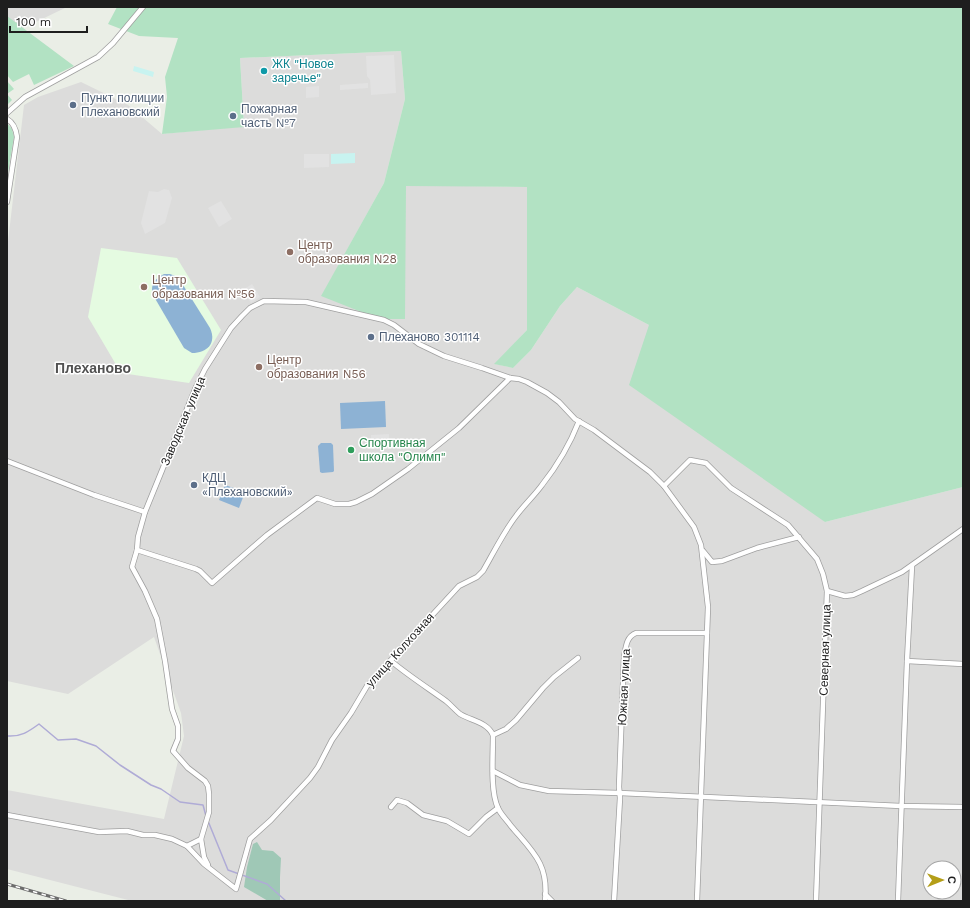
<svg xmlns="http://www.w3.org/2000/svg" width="970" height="908" font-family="'Work Sans',sans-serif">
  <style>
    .residential { fill: #dcdcdb; fill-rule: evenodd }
    .education { fill: #e5fbe1 }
    .grass { fill: #b2e2c3 }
    .forest { fill: #9fc8b6 }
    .park { fill: #c8f3f0 }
    .pitch { fill: #8db2d4 }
    .parking { fill: #e2e2e2 }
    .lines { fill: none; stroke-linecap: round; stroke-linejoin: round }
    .stream { stroke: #afabd6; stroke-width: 1.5 }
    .street-casing { stroke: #9f9f9f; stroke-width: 6 }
    .street { stroke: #fff; stroke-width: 4.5 }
    .rail-casing { stroke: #6c6c6c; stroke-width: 3 }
    .rail { stroke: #fff; stroke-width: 1.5; stroke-dasharray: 4.5; stroke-linecap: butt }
    .culture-dot { fill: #0f9aa8; stroke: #fff; stroke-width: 1.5 }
    .service-dot { fill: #5c6f8a; stroke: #fff; stroke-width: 1.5 }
    .education-dot { fill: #8d6e63; stroke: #fff; stroke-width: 1.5 }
    .leisure-dot { fill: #2e9e5b; stroke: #fff; stroke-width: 1.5 }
    .labels { text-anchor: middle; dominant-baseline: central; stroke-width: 3; stroke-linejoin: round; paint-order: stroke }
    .culture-label { font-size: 12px; fill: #0d838f; stroke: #fff; text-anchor: start }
    .service-label { font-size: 12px; fill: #4e5e75; stroke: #fff; text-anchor: start }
    .education-label { font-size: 12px; fill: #785e54; stroke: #fff; text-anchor: start }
    .street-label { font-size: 12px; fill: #1e1e1e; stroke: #fff }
    .leisure-label { font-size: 12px; fill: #27864d; stroke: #fff; text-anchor: start }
    .quarter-label { font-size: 14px; font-weight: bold; fill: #515151; stroke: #fff }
  </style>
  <rect width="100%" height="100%" fill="#eaeee6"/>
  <!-- residential -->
  <g class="residential">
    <path d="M7,7H67L7,36Z"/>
    <path d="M401,51L405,99L384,183L321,297L406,185L527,187V330L495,364L513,368L531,350L560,306L577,287L649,325L825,522L963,487V901H132L7,869V790L164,819L184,736L181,713L154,637L68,694L7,681V250L24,105L38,97L81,82L128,105L162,134L244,126L240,58ZM930,868H954V892H930Z"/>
  </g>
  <!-- education -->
  <path class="education" d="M101,248L177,258L221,330L189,383L121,373L88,317Z"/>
  <!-- grass -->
  <g class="grass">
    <path d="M117,7H963V487L825,522L629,385L649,325L577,287L560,306L531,350L513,368L494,364L527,330V187L406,186L405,319H379L321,296L384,183L405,99L401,51L240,58L244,127L162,134L167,97L165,77L178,38L139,36L108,24Z"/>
    <path d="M7,16L74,66L34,85L29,74L13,82L7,75Z"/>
    <path d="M7,81L14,89L7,94L12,100L7,105Z"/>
    <path d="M7,123L12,129L14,137L7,178Z"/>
  </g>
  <!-- forest -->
  <path class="forest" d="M257,842L262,850L273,851L281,858L280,877V901H268L244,887L247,867L253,844Z"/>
  <!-- park -->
  <g class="park">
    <path d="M134,66L154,72L153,77L133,71Z"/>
    <path d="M355,153V163L331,164V154Z"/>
  </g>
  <!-- pitch -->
  <g class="pitch">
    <path d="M164,274H170L178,277L210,328C217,343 207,353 192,353L184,348L153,295C150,285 154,279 164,274Z"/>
    <path d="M385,401L386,427L341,429L340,403Z"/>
    <path d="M321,443H331L333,445L334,471L333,472L322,473L320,472L318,446Z"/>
    <path d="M225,485L245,492L239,508L219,500Z"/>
  </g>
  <!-- parking -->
  <g class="parking">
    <path d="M394,55L396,93L371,95L370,80L367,76L366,56Z"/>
    <path d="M368,83V88L340,90V85Z"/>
    <path d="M319,86V97L306,98V87Z"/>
    <path d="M304,154H329V167L304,168Z"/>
    <path d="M164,189L169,190L172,198L165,223L145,234L141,223L149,191L158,192Z"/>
    <path d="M221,201L232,219L219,227L208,208Z"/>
    <path d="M252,284L260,297L251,303L243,290Z"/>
    <path d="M389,434V449H371V435Z"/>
  </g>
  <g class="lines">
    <!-- stream -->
    <g class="stream">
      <path d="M7,736C21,737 28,732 39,724L58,740L76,739L96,746L120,765L151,785L161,789L180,802L203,805L206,816"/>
      <path d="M208,821L228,870L267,884L286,901"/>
    </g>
    <!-- street casing -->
    <g class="street-casing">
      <g id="street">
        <path d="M7,113L25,97L98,57L113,43L143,7"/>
        <path d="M7,119C14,123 16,129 17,137L7,202"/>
        <path d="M7,461L94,495L145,512"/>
        <path d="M664,486L690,460L706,463L731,488L788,525L817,559L823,574L827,591L816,901"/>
        <path d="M137,550L196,569L200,571L212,583L267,535L317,498L335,504H349L356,502L372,494L408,469L459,428L510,378"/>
        <path d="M703,551L712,562L722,561L757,548L799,537"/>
        <path d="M827,591L845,596L853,595L862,591L902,572L963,529"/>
        <path d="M391,661C409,676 428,688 446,701C451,705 455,710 460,714C472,721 487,722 493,735C493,756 490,791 498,808C501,815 507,820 511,826C533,852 549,864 545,901"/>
        <path d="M907,661L963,664"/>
        <path d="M493,735L506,729L516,720L543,688L554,677L578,658"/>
        <path d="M493,771L520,785L549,791L620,793L901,806L963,807"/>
        <path d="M391,807L397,800L407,803L423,815L447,821L469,834L486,817L498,808"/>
        <path d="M7,815L99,832L127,831L143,835H155L172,839L187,846L204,864L236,889L250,839L271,820L310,778L318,767L332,740L351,713L367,686L459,586L477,577L483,571C494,552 503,533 516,516C524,505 534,496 542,485C557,466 570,444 579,421"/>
        <path d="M201,839L209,812V794L208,786L205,781L188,768L173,751L178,739V726L172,709L165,661L157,619L145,591L132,567L137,550L138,537L145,512L196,387L205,369L231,328L242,316L250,308L264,301L306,302L384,320L394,325L419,344L444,356L482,368L510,378L519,379L527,382L547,393L559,402L575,419L594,430L650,472L664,486L694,527L701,545L708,607L697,901"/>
        <path d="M187,846L201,839L204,857L208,865"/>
        <path d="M545,894L552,901"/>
        <path d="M614,901L620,798L619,787L624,657C626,647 626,637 636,633H707"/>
        <path d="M898,901L907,661L912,566"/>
      </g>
    </g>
    <!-- street -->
    <use href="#street" class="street"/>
    <!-- rail casing -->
    <g class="rail-casing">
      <path id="rail" d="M7,884L66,901"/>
    </g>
    <!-- rail -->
    <use href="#rail" class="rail"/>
  </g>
  <!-- markers -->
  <circle class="culture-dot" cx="264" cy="71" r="4"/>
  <g class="service-dot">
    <circle cx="73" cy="105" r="4"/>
    <circle cx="233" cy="116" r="4"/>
    <circle cx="371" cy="337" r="4"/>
    <circle cx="194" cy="485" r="4"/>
  </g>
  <g class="education-dot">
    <circle cx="290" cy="252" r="4"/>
    <circle cx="144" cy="287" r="4"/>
    <circle cx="259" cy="367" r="4"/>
  </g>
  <circle class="leisure-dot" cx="351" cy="450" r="4"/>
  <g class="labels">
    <!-- culture labels -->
    <g class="culture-label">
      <text x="272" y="64">ЖК "Новое<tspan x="272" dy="14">заречье"</tspan></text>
    </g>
    <!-- service labels -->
    <g class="service-label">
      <text x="81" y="98">Пункт полиции<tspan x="81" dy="14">Плехановский</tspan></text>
      <text x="241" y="109">Пожарная<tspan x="241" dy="14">часть №7</tspan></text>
      <text x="379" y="337">Плеханово 301114</text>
      <text x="202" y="478">КДЦ<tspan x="202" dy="14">«Плехановский»</tspan></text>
    </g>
    <!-- education labels -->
    <g class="education-label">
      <text x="298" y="245">Центр<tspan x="298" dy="14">образования N28</tspan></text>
      <text x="152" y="280">Центр<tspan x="152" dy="14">образования №56</tspan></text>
      <text x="267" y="360">Центр<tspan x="267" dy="14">образования N56</tspan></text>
    </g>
    <!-- street labels -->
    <g class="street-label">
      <text transform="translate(183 421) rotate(-67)">Заводская улица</text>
      <text transform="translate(400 650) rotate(-48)">улица Колхозная</text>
      <text transform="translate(825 650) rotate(-88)">Северная улица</text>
      <text transform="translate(624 687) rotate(-87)">Южная улица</text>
    </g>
    <!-- leisure labels -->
    <g class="leisure-label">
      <text x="359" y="443">Спортивная<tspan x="359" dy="14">школа "Олимп"</tspan></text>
    </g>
    <!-- quarter labels -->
    <g class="quarter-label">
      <text x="93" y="368">Плеханово</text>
    </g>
  </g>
  <!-- border -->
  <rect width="970" height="908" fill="none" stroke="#1e1e1e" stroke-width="16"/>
  <!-- north arrow -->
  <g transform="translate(942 880) rotate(89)"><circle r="19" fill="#ffffff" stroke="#a5a5a5"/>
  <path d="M0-3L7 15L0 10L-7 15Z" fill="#b49e18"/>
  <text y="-6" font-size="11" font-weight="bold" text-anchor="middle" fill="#1e1e1e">С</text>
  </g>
  <!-- scale -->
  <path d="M10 26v6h77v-6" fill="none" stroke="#1e1e1e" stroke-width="2"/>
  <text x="16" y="26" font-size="12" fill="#1e1e1e" stroke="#ffffff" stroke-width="3" paint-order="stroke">100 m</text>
</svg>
